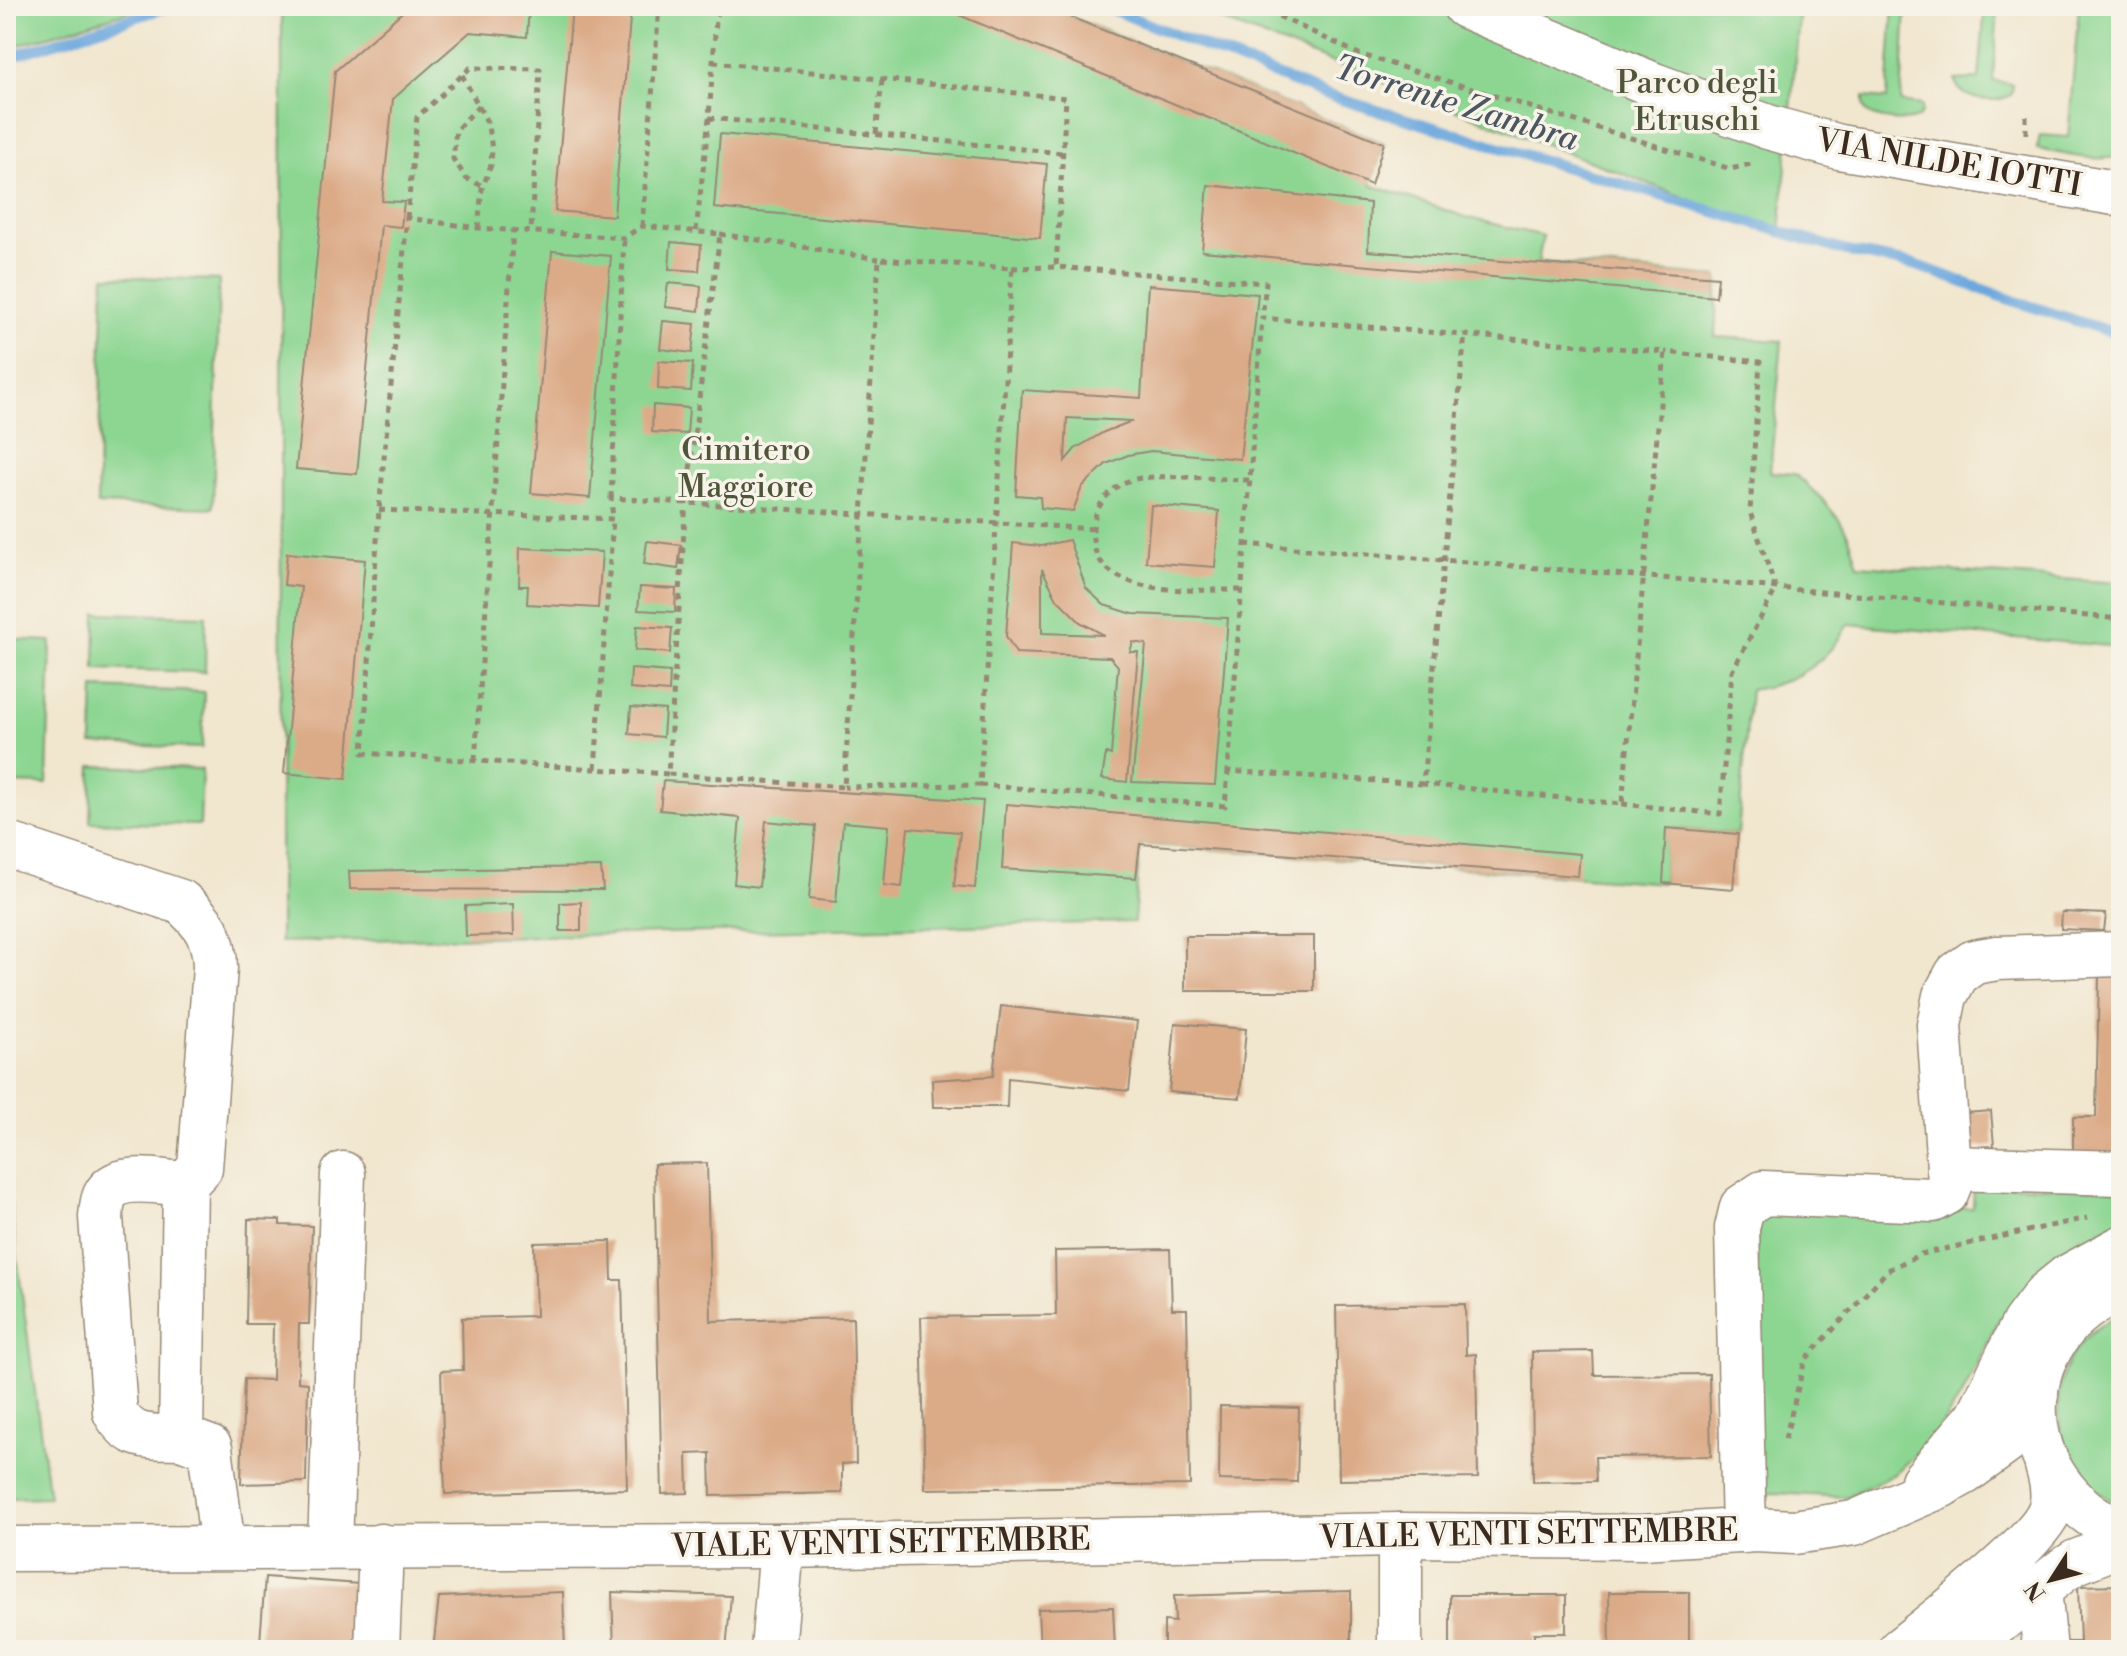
<svg xmlns="http://www.w3.org/2000/svg" width="2127" height="1656" font-family="'Libre Bodoni',serif">
  <style>
    .green { fill: #8cd692; stroke: #648058; stroke-width: 2 }
    .lines { fill: none; stroke-linecap: round; stroke-linejoin: round }
    .stream { stroke: #6ca7dd; stroke-width: 11 }
    .building { fill: #dbaa87; fill-rule: evenodd }
    .minor-casing { stroke: #968876; stroke-width: 47 }
    .major-casing { stroke: #968876; stroke-width: 47 }
    .path { stroke: #968876; stroke-width: 5; stroke-dasharray: 6 6; stroke-linecap: butt }
    .minor { stroke: #fff; stroke-width: 44 }
    .major { stroke: #fff; stroke-width: 44 }
    .labels { text-anchor: middle; dominant-baseline: central; stroke-width: 7; stroke-linejoin: round; paint-order: stroke }
    .park-label { font-size: 32px; fill: #4f553b; stroke: #f7f3e8 }
    .street-label { font-size: 32px; fill: #3b2a1e; stroke: #f7f3e8 }
    .water-label { font-size: 34px; font-style: italic; fill: #4c5661; stroke: #f7f3e8 }
  </style>
  <rect width="100%" height="100%" fill="#f7f3e8"/>
  <filter id="ink" filterUnits="userSpaceOnUse"><feTurbulence type="fractalNoise" baseFrequency=".0125" numOctaves="2"/><feDisplacementMap in="SourceGraphic" scale="16" xChannelSelector="R" yChannelSelector="G"/><feConvolveMatrix kernelMatrix="1 2 1 2 8 2 1 2 1" color-interpolation-filters="sRGB"/></filter>
  <filter id="wash" filterUnits="userSpaceOnUse"><feTurbulence type="fractalNoise" baseFrequency=".006" numOctaves="4" result="noise"/><feDisplacementMap in="SourceGraphic" scale="32" xChannelSelector="R" yChannelSelector="G"/><feGaussianBlur stdDeviation="1.8" result="paint"/><feColorMatrix in="noise" values="0 0 0 0 0 0 0 0 0 0 0 0 0 0 0 0 0 1.4 0 .05"/><feComposite in="paint" operator="in"/></filter>
  <g filter="url(#wash)">
    <rect width="100%" height="100%" fill="#f1e6ce"/>
    <!-- green -->
    <g class="green">
      <path d="M6,6H147L6,49Z"/>
      <path d="M282,6H1043L1384,143L1371,185L1469,218L1543,236L1538,262L1718,277L1715,337L1782,341L1770,472L1795,474L1822,499L1840,521L1849,537L1858,565L2121,583V647L1848,624C1827,663 1794,684 1750,690L1738,834L1667,828L1663,883L1140,844L1134,922L280,942Z"/>
      <path d="M1184,6H1800L1780,234Z"/>
      <path d="M1893,6H1906L1901,102L1922,105C1922,111 1923,113 1918,117C1909,124 1872,120 1866,111C1863,106 1864,102 1864,97L1887,99Z"/>
      <path d="M1985,6H1998L1993,81L2013,84L2012,94C1997,105 1959,101 1955,80L1979,79Z"/>
      <path d="M2079,6H2121V156C2095,163 2064,153 2037,149L2040,135L2068,137Z"/>
      <path d="M104,276L219,280L213,508L97,504Z"/>
      <path d="M96,613L206,616L205,672L95,669Z"/>
      <path d="M6,639L51,641L47,784L6,783Z"/>
      <path d="M94,688L204,692L202,748L92,744Z"/>
      <path d="M92,766L202,769L200,825L90,822Z"/>
      <path d="M1974,1184L2121,1189V1219L2052,1259L1999,1320L1962,1395L1931,1440L1893,1475L1846,1497L1773,1493L1756,1496V1218L1770,1206L1973,1208Z"/>
      <path d="M6,1203H10L49,1497L6,1498Z"/>
      <path d="M2121,1312V1506C2066,1480 2038,1406 2074,1352C2086,1334 2103,1323 2121,1312Z"/>
    </g>
    <g class="lines">
      <!-- stream -->
      <g class="stream">
        <path d="M1103,6L1326,95L1845,251L1916,265L2014,301L2121,335"/>
        <path d="M6,58L171,6"/>
      </g>
    </g>
    <g id="blocks">
      <!-- building -->
      <g class="building">
        <path d="M409,6H529L527,37L470,32L393,99L382,201L404,202L401,227L381,225L357,474L296,469L335,71Z"/>
        <path d="M572,6H631L614,216L555,211Z"/>
        <path d="M937,6H1043L1384,143L1371,185Z"/>
        <path d="M720,134L1047,164L1040,238L714,208Z"/>
        <path d="M1208,185L1370,203L1368,251L1718,277L1716,297L1202,251Z"/>
        <path d="M671,242L701,245L699,271L669,269Z"/>
        <path d="M552,251L611,256L590,498L531,493Z"/>
        <path d="M668,283L701,286L699,311L665,307Z"/>
        <path d="M1148,285L1258,294L1240,459L1151,451L1128,455L1106,464L1082,487L1073,511L1041,508L1040,497L1016,495L1022,390L1141,398ZM1067,418L1132,421L1104,432L1075,449L1065,461Z"/>
        <path d="M663,321L695,324L692,353L660,349Z"/>
        <path d="M659,361L693,363L691,391L658,389Z"/>
        <path d="M653,405L689,408L687,434L652,432Z"/>
        <path d="M1151,505L1219,511L1215,567L1146,562Z"/>
        <path d="M1069,540L1086,588L1104,605L1133,614L1228,618L1215,785L1132,782L1146,644L1133,642L1130,652H1138L1127,782L1102,779L1106,753L1111,755L1118,666L1110,657L1016,653L1006,636L1013,543L1041,546ZM1042,569L1057,599L1080,622L1104,635L1042,633Z"/>
        <path d="M647,541L681,545L678,569L644,564Z"/>
        <path d="M520,548L602,552L598,608L527,604L528,586H519Z"/>
        <path d="M287,553L365,560L346,779L284,773L301,587L284,585Z"/>
        <path d="M640,587L676,589L675,612L638,610Z"/>
        <path d="M637,626L672,628L670,653L635,650Z"/>
        <path d="M631,669L670,672L669,692L630,689Z"/>
        <path d="M631,707L665,710L663,737L629,734Z"/>
        <path d="M663,781L983,801L975,888L954,886L960,832L908,828L902,887L884,885L889,826L843,822L836,902L809,899L816,826L766,821L759,887L734,884L740,818L660,810Z"/>
        <path d="M1006,804L1580,854L1578,876L1140,844L1136,878L1002,869Z"/>
        <path d="M1666,828L1738,834L1733,889L1663,883Z"/>
        <path d="M601,867L603,890L350,889L349,871Z"/>
        <path d="M581,902V931H560V903Z"/>
        <path d="M513,904L514,935L466,936L465,906Z"/>
        <path d="M2062,912L2106,914L2104,931L2061,929Z"/>
        <rect x="1185" y="936" width="129" height="55"/>
        <path d="M2099,975H2121V1154L2073,1153V1117H2096Z"/>
        <path d="M1001,1006L1137,1021L1129,1091L1008,1078L1007,1107H933L932,1080L993,1076Z"/>
        <path d="M1175,1023L1246,1029L1240,1098L1169,1092Z"/>
        <path d="M1991,1111L1994,1146L1969,1148L1966,1113Z"/>
        <path d="M707,1163L711,1321L853,1318L856,1463L842,1464V1493L711,1496L710,1453L687,1454L688,1493L662,1494L654,1164Z"/>
        <path d="M248,1219L280,1220V1225L312,1226L309,1324H299L298,1382L308,1383L306,1482L241,1484L244,1379L272,1380L273,1324H246Z"/>
        <path d="M611,1241L612,1280H622L627,1489L445,1494L441,1371L463,1370L462,1318L536,1316L534,1243Z"/>
        <path d="M1170,1249L1172,1309H1187L1190,1485L925,1489L921,1317L1056,1315L1055,1251Z"/>
        <path d="M1465,1304L1466,1355L1476,1354L1478,1478L1339,1480L1336,1306Z"/>
        <path d="M1593,1351L1594,1375L1709,1374L1711,1456L1595,1457L1596,1481L1533,1482L1532,1352Z"/>
        <path d="M1220,1406L1299,1408L1297,1482L1219,1480Z"/>
        <path d="M265,1577L359,1584L354,1650L260,1642Z"/>
        <path d="M2121,1585V1650H2060V1642H2080L2078,1586Z"/>
        <path d="M1351,1591V1650H1164V1621L1175,1622L1174,1596Z"/>
        <path d="M563,1592L565,1650H433L439,1597Z"/>
        <path d="M612,1592L731,1596L726,1650H614Z"/>
        <path d="M1609,1592H1689V1650H1610Z"/>
        <path d="M1450,1595H1566V1633H1534V1650H1450Z"/>
        <path d="M1113,1607L1115,1650H1040L1038,1609Z"/>
      </g>
    </g>
  </g>
  <g filter="url(#ink)">
    <use href="#blocks" fill-opacity="0" stroke="#968876" stroke-width="2"/>
    <g class="lines">
      <!-- minor casing -->
      <g class="minor-casing">
        <g id="minor">
          <path d="M1465,6L1654,85L1768,127L1839,147L2121,194"/>
          <path d="M6,844L181,902C204,922 215,937 215,968L200,1168L185,1184L181,1437L210,1448L223,1547"/>
          <path d="M1949,1168L2121,1173"/>
          <path d="M181,1437C151,1436 131,1441 115,1412L101,1217C102,1208 102,1198 108,1191C123,1173 164,1183 185,1184"/>
          <path d="M1923,1481L1978,1417L2024,1323L2045,1295L2066,1278L2121,1248"/>
          <path d="M1744,1531L1737,1228L1742,1207L1763,1193L1933,1200L1946,1193L1950,1183L1939,1025L1945,996L1957,974L1974,962L1997,958L2120,954"/>
          <path d="M330,1547L343,1174"/>
          <path d="M6,1549L782,1546L1400,1535L1642,1537L1755,1530L1794,1532L1854,1523L1940,1486L1965,1472L2012,1438L2028,1414L2036,1395"/>
          <path d="M2039,1589L2045,1650"/>
          <path d="M377,1650L381,1546"/>
          <path d="M773,1650L782,1546"/>
          <path d="M1400,1650V1535"/>
        </g>
      </g>
      <!-- major casing -->
      <g class="major-casing">
        <g id="major">
          <path d="M2121,1289C2004,1335 2008,1483 2121,1532"/>
          <path d="M1900,1650C1931,1625 2042,1540 2051,1507C2055,1493 2051,1478 2047,1465"/>
          <path d="M1963,1650L2062,1571L2076,1562L2121,1544"/>
        </g>
      </g>
      <!-- path -->
      <g class="path">
        <path d="M1257,6L1359,54L1731,169L1751,164"/>
        <path d="M713,62L1066,98L1056,267"/>
        <path d="M462,75L487,122L492,148L491,165L482,189L478,228"/>
        <path d="M479,106L456,130L453,159L467,179L483,186"/>
        <path d="M2026,116V138"/>
        <path d="M709,118L1062,153"/>
        <path d="M876,134L882,80"/>
        <path d="M407,218L417,117L470,68L540,69L531,231"/>
        <path d="M642,226L659,6"/>
        <path d="M696,231L709,118L717,6"/>
        <path d="M720,234L879,259"/>
        <path d="M1012,268L1056,267L1266,283L1262,318"/>
        <path d="M611,498L624,238"/>
        <path d="M379,510L613,519L611,498L1094,529"/>
        <path d="M1245,544L1723,583L2121,619"/>
        <path d="M1241,590C1193,589 1080,602 1094,521C1097,504 1112,487 1128,481C1152,472 1221,480 1250,480"/>
        <path d="M475,760L513,230"/>
        <path d="M595,769L613,519"/>
        <path d="M668,774L363,753L379,510L407,218L478,228L624,238L642,226L720,234L686,501L668,774L844,787L879,259L1012,268L980,785L844,787"/>
        <path d="M1423,784L1228,771L1262,318L1665,352L1622,804L1423,784L1465,333"/>
        <path d="M980,785L1225,806L1228,771"/>
        <path d="M1622,804L1720,814L1732,671L1776,589L1750,512L1760,362L1665,352"/>
        <path d="M1785,1439L1805,1360L1888,1270L1921,1254L2087,1218"/>
      </g>
      <!-- minor -->
      <use href="#minor" class="minor"/>
      <!-- major -->
      <use href="#major" class="major"/>
    </g>
  </g>
  <g class="labels">
    <!-- park labels -->
    <g class="park-label">
      <text x="1697" y="83">Parco degli<tspan x="1697" dy="37">Etruschi</tspan></text>
      <text x="746" y="450">Cimitero<tspan x="746" dy="37">Maggiore</tspan></text>
    </g>
    <!-- street labels -->
    <g class="street-label">
      <text transform="translate(1949 163) rotate(10)">VIA NILDE IOTTI</text>
      <text transform="translate(1529 1534) rotate(-1)">VIALE VENTI SETTEMBRE</text>
      <text transform="translate(881 1543) rotate(-1)">VIALE VENTI SETTEMBRE</text>
    </g>
    <!-- water labels -->
    <g class="water-label">
      <text transform="translate(1456 104) rotate(17)">Torrente Zambra</text>
    </g>
  </g>
  <!-- margin -->
  <rect width="2127" height="1656" fill="none" stroke="#f7f3e8" stroke-width="32"/>
  <!-- north arrow -->
  <g transform="translate(2051 1580) rotate(234)" stroke="#f7f3e8" stroke-width="6" paint-order="stroke">
  <path d="M0-6L14 30L0 20L-14 30Z" fill="#3b2a1e"/>
  <text y="-12" font-size="22" font-weight="bold" text-anchor="middle" fill="#3b2a1e">N</text>
  </g>
</svg>
